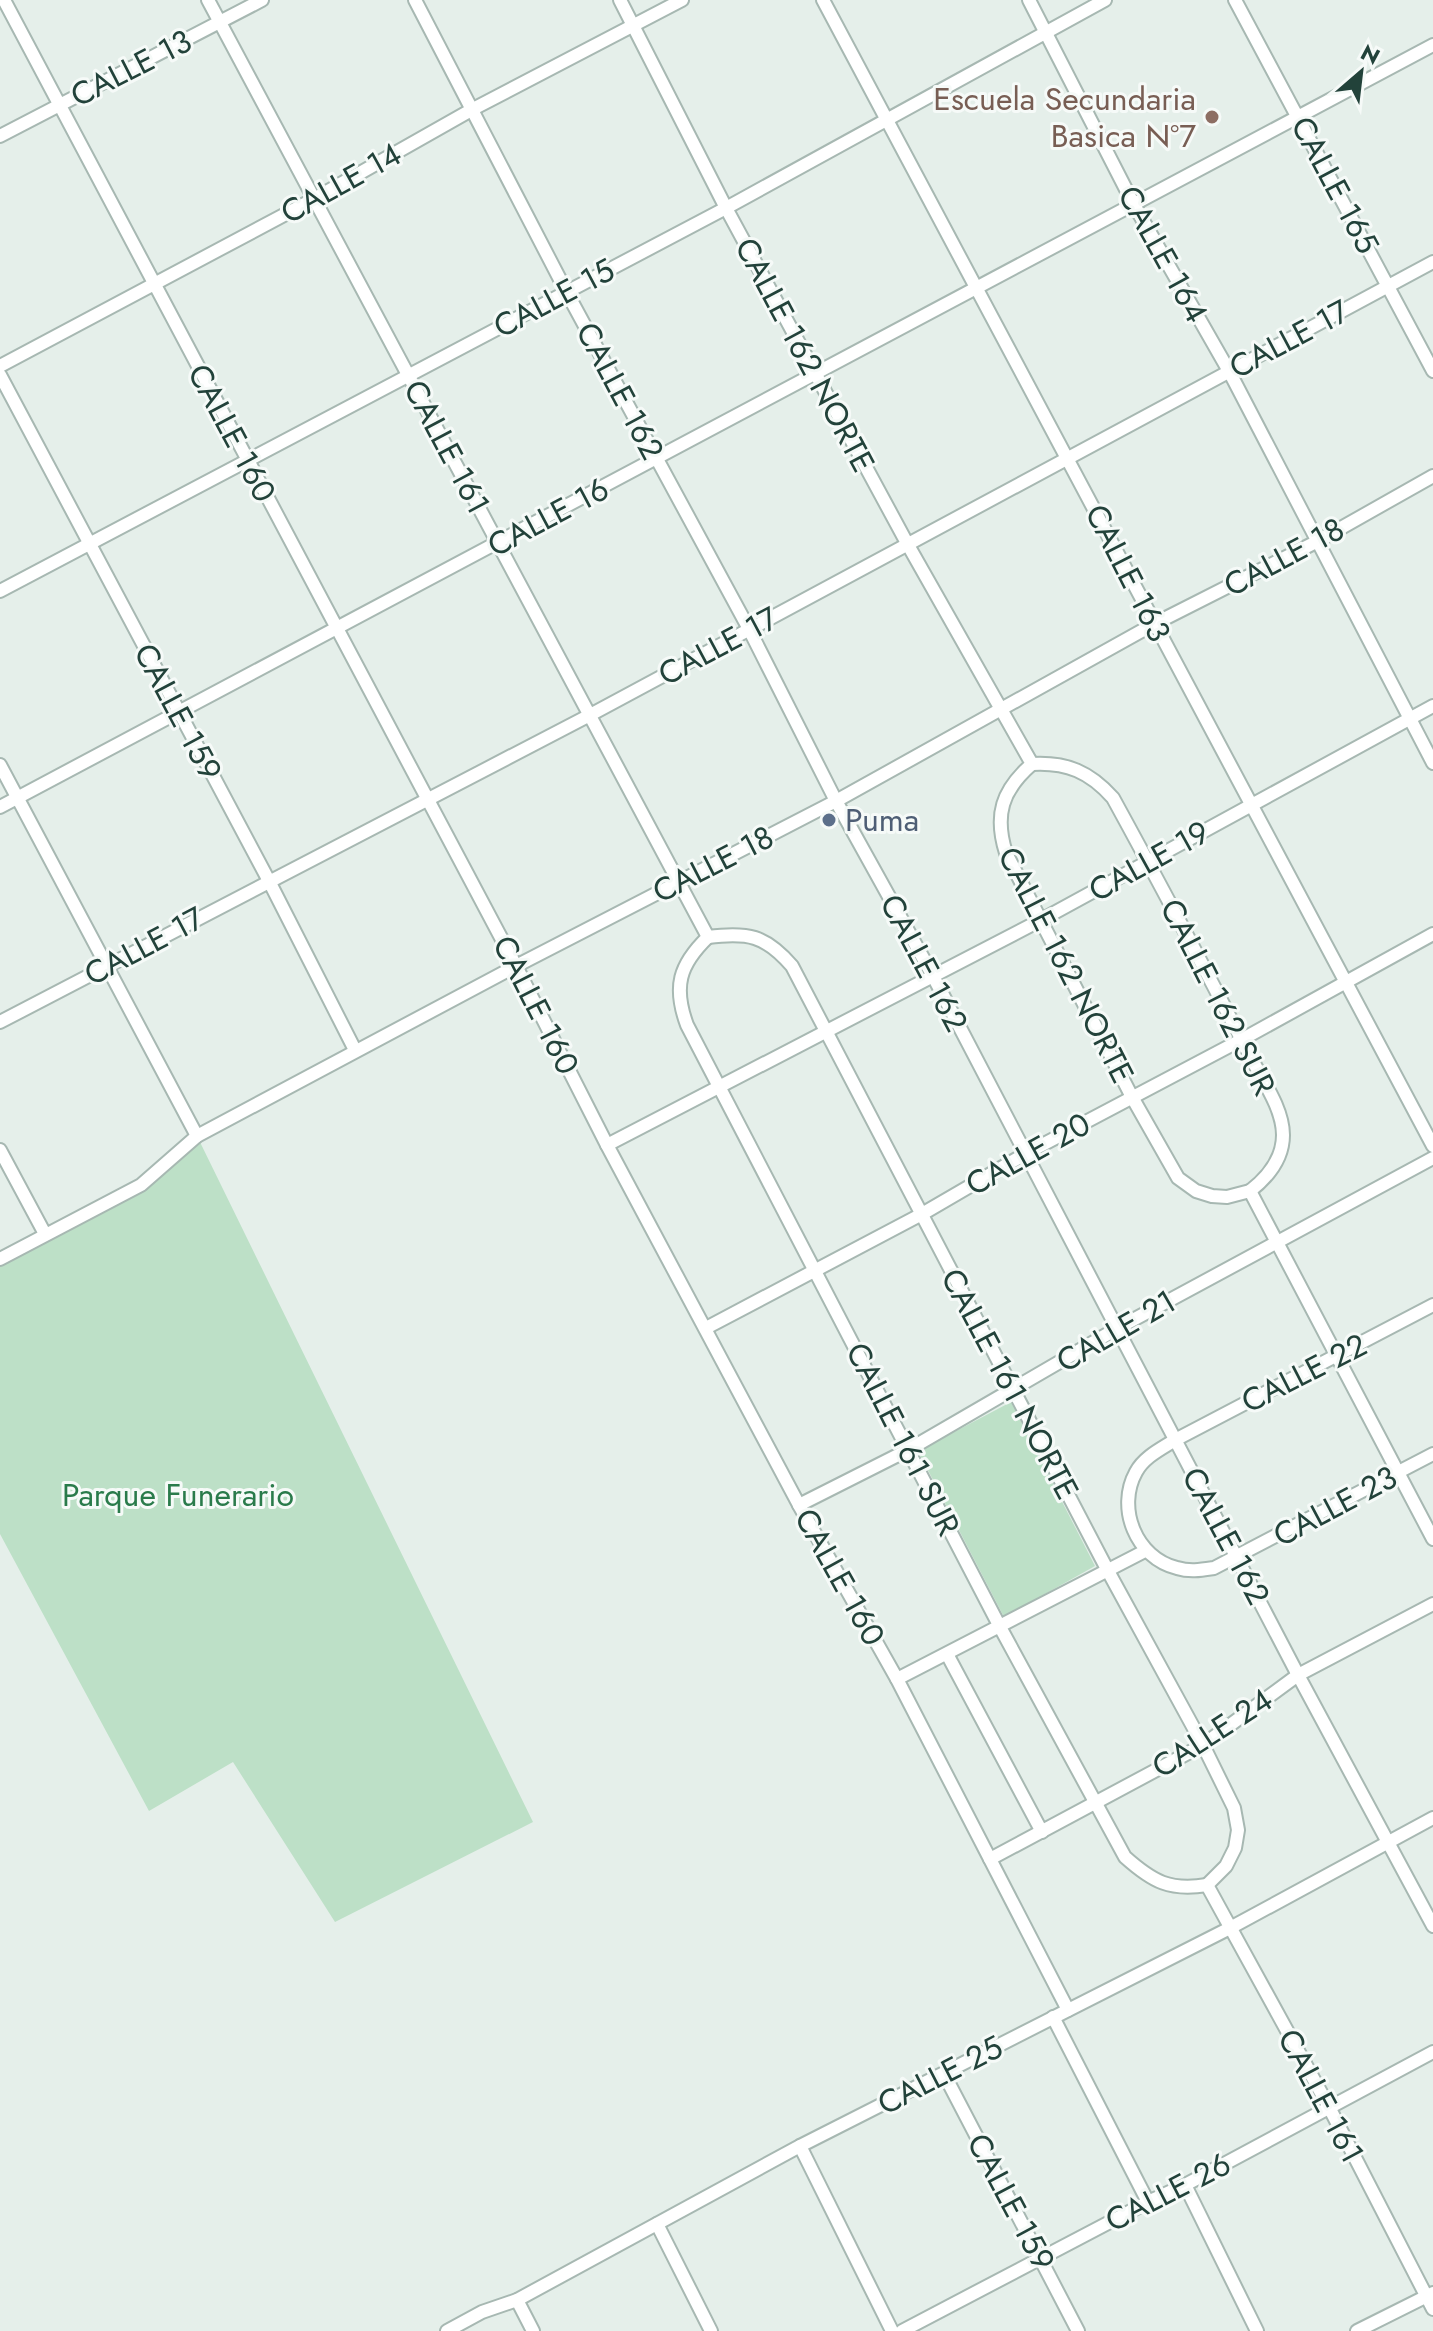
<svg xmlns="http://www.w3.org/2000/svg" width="1433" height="2331" font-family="Jost,sans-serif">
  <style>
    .green { fill: #bde0c7 }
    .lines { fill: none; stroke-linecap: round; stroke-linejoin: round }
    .minor-casing { stroke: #a7b8b2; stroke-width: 16 }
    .minor { stroke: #fff; stroke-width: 12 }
    .education-dot { fill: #8d6e63; stroke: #f6faf8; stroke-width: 3 }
    .service-dot { fill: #5c6f8a; stroke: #f6faf8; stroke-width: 3 }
    .labels { text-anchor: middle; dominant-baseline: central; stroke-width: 6; stroke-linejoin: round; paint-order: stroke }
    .street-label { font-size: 32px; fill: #22423a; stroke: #f6faf8 }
    .education-label { font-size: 32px; fill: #785e54; stroke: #f6faf8; text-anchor: end }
    .service-label { font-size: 32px; fill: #4e5e75; stroke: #f6faf8; text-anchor: start }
    .park-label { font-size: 32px; fill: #2a7b4b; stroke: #f6faf8 }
  </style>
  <rect width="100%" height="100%" fill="#e5efea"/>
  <!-- green -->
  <g class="green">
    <path d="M197,1136L533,1822L335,1922L233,1762L149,1811L0,1534V1263L139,1193Z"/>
    <path d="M1011,1402L1095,1566L1004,1617L918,1451Z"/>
  </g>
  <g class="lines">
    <!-- minor casing -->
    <g class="minor-casing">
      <g id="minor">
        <path d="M4,0L516,966L607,1145L799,1505L897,1679L1068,2010"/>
        <path d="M208,0L708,937"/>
        <path d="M415,0L566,291L749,629L836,801L933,976L1298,1675L1433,1926"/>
        <path d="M620,0L726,208L908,545L1032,764C1002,790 994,815 1006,853L1132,1097L1178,1178L1196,1191L1212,1196L1227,1197L1250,1191L1433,1539"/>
        <path d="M823,0L1433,1146"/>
        <path d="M1029,0L1133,203L1229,371L1433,763"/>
        <path d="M1235,0L1433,371"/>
        <path d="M0,136L262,0"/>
        <path d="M0,366L314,199L473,109L682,0"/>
        <path d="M0,375L269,881L355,1050"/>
        <path d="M0,591L726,208L1105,0"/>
        <path d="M1032,764C1067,762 1090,772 1113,798C1159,882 1204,967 1248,1052C1260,1077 1283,1107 1283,1135C1283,1159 1268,1177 1250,1191"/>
        <path d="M0,765L197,1136"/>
        <path d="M0,807L1433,45"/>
        <path d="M708,937C748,932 765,935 792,966L1108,1571L1203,1745L1234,1808L1238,1830L1235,1848L1226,1866L1207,1885"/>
        <path d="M708,937C679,965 673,987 687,1025L1000,1627L1125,1857C1153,1882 1170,1891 1207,1885"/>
        <path d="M0,1022L590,715L1433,262"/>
        <path d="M607,1145L1041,920L1433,706"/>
        <path d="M0,1150L45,1234"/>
        <path d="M0,1259L141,1185L197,1136L516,966L836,801L1154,624L1318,541L1433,476"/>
        <path d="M1433,1305L1175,1440C1161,1449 1144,1457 1136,1472C1116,1508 1136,1558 1177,1568C1190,1572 1201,1570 1214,1568L1433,1454"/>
        <path d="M706,1328L922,1214L1025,1154L1241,1040L1433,934"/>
        <path d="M799,1505L908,1450L1118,1328L1433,1158"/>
        <path d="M947,1654L1042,1832"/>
        <path d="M897,1679L1145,1551"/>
        <path d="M990,1859L1203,1745L1298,1675L1433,1604"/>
        <path d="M1207,1885L1330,2109L1433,2309"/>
        <path d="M1053,2017L1148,2202"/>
        <path d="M944,2074L1078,2331"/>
        <path d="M800,2146L892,2331"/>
        <path d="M1185,2185L1257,2331"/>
        <path d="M657,2224L711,2331"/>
        <path d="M517,2300L533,2331"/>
        <path d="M447,2331L482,2312L517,2300L800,2146L1230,1928L1433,1818"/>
        <path d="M902,2331L1148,2202L1185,2185L1433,2052"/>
        <path d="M1357,2331L1433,2293"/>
      </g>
    </g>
    <!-- minor -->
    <use href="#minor" class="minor"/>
  </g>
  <!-- markers -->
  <circle class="education-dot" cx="1212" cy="117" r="8"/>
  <circle class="service-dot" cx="829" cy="820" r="8"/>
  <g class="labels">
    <!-- street labels -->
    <g class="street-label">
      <text transform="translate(131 68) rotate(-27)">CALLE 13</text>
      <text transform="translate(341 183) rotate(-29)">CALLE 14</text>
      <text transform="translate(1335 185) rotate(62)">CALLE 165</text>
      <text transform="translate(1163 254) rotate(61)">CALLE 164</text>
      <text transform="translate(554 298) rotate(-28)">CALLE 15</text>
      <text transform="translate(1289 339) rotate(-28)">CALLE 17</text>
      <text transform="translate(805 355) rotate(62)">CALLE 162 NORTE</text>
      <text transform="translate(620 391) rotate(62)">CALLE 162</text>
      <text transform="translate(232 433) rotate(62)">CALLE 160</text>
      <text transform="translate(447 447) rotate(62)">CALLE 161</text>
      <text transform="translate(548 517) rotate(-28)">CALLE 16</text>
      <text transform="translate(1284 557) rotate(-28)">CALLE 18</text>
      <text transform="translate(1128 573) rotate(63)">CALLE 163</text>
      <text transform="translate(718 646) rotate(-28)">CALLE 17</text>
      <text transform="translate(178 712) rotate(62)">CALLE 159</text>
      <text transform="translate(1149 861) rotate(-29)">CALLE 19</text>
      <text transform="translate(713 864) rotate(-27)">CALLE 18</text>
      <text transform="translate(144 946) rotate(-28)">CALLE 17</text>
      <text transform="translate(924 963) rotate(62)">CALLE 162</text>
      <text transform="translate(1066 965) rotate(63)">CALLE 162 NORTE</text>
      <text transform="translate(1218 997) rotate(63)">CALLE 162 SUR</text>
      <text transform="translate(536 1005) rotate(63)">CALLE 160</text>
      <text transform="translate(1028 1154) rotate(-29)">CALLE 20</text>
      <text transform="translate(1116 1331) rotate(-30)">CALLE 21</text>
      <text transform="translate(1304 1373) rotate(-27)">CALLE 22</text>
      <text transform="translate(1010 1384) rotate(62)">CALLE 161 NORTE</text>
      <text transform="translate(903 1439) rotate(63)">CALLE 161 SUR</text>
      <text transform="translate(1335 1506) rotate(-28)">CALLE 23</text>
      <text transform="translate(1226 1536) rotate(62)">CALLE 162</text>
      <text transform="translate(840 1577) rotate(61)">CALLE 160</text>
      <text transform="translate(1212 1733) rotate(-33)">CALLE 24</text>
      <text transform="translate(940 2075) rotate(-27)">CALLE 25</text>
      <text transform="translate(1321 2096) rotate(62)">CALLE 161</text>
      <text transform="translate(1168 2192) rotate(-27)">CALLE 26</text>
      <text transform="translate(1011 2202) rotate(62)">CALLE 159</text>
    </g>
    <!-- education labels -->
    <g class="education-label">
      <text x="1196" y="99">Escuela Secundaria<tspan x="1196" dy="37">Basica Nº7</tspan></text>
    </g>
    <!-- service labels -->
    <g class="service-label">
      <text x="845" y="820">Puma</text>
    </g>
    <!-- park labels -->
    <g class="park-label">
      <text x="178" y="1495">Parque Funerario</text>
    </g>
  </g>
  <!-- north arrow -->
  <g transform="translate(1361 72) rotate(28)" stroke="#f6faf8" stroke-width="6" paint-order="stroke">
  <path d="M0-6L14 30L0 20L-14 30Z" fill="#22423a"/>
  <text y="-12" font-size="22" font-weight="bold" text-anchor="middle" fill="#22423a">N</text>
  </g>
</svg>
